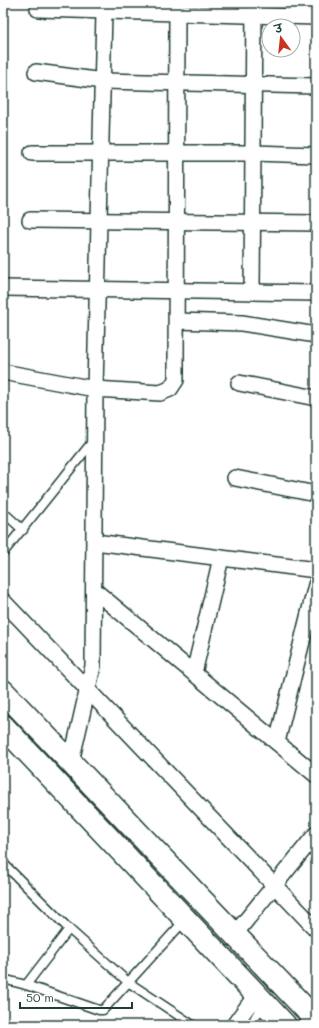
<svg xmlns="http://www.w3.org/2000/svg" width="319" height="1028" font-family="Mali,'Playpen Sans Deva',sans-serif">
  <style>
    .lines { fill: none; stroke-linecap: round; stroke-linejoin: round }
    .service-casing { stroke: #1f3d34; stroke-width: 11 }
    .minor-casing { stroke: #1f3d34; stroke-width: 18 }
    .primary-casing { stroke: #1f3d34; stroke-width: 25 }
    .service { stroke: #fff; stroke-width: 8 }
    .minor { stroke: #fff; stroke-width: 15 }
    .primary { stroke: #fff; stroke-width: 22 }
  </style>
  <rect width="100%" height="100%" fill="#fff"/>
  <filter id="ink" filterUnits="userSpaceOnUse"><feTurbulence type="fractalNoise" baseFrequency=".025" numOctaves="2"/><feDisplacementMap in="SourceGraphic" scale="8" xChannelSelector="R" yChannelSelector="G"/><feConvolveMatrix kernelMatrix="1 2 1 2 8 2 1 2 1" color-interpolation-filters="sRGB"/></filter>
  <g filter="url(#ink)">
    <g class="lines">
      <!-- service casing -->
      <g class="service-casing">
        <g id="service">
          <path d="M3,512L23,530"/>
          <path d="M3,553L93,441"/>
          <path d="M3,863L69,929L26,985L3,979"/>
          <path d="M69,929L128,982L193,1025"/>
          <path d="M26,985L99,1010H103L185,920"/>
          <path d="M251,1025L263,1003"/>
        </g>
      </g>
      <!-- minor casing -->
      <g class="minor-casing">
        <g id="minor">
          <path d="M38,9L316,17"/>
          <path d="M36,72L103,81L316,86"/>
          <path d="M32,153H253L316,155"/>
          <path d="M30,220L316,223"/>
          <path d="M3,288L316,293"/>
          <path d="M252,292L254,3"/>
          <path d="M177,321L242,323L316,335"/>
          <path d="M3,372L95,389L160,393L170,389L176,380L177,3"/>
          <path d="M239,383L316,398"/>
          <path d="M235,478L316,494"/>
          <path d="M95,542L316,570"/>
          <path d="M94,590L316,775"/>
          <path d="M3,601L316,929"/>
          <path d="M194,673L221,558"/>
          <path d="M277,742L316,585"/>
          <path d="M71,762L93,666L95,389L104,12"/>
          <path d="M235,934L316,834"/>
          <path d="M234,1025L256,995"/>
        </g>
      </g>
      <!-- primary casing -->
      <g class="primary-casing">
        <g id="primary">
          <path d="M3,691L316,1020"/>
          <path d="M3,726L285,1025"/>
        </g>
      </g>
      <!-- service -->
      <use href="#service" class="service"/>
      <!-- minor -->
      <use href="#minor" class="minor"/>
      <!-- primary -->
      <use href="#primary" class="primary"/>
    </g>
  </g>
  <!-- margin -->
  <rect width="319" height="1028" fill="none" stroke="#fff" stroke-width="16"/>
  <rect x="8" y="8" width="303" height="1012" fill="none" stroke="#1f3d34" stroke-width="1.5" filter="url(#ink)"/>
  <!-- north arrow -->
  <g transform="translate(281 38) rotate(345)"><circle r="19" fill="#ffffff" stroke="#a5b1ae"/>
  <path d="M0-3L7 15L0 10L-7 15Z" fill="#c8321e"/>
  <text y="-6" font-size="11" font-weight="bold" text-anchor="middle" fill="#1f3d34">उ</text>
  </g>
  <!-- scale -->
  <path d="M20 1002v6h112v-6" fill="none" stroke="#1f3d34" stroke-width="2"/>
  <text x="26" y="1002" font-size="12" fill="#1f3d34" stroke="#ffffff" stroke-width="3" paint-order="stroke">50 m</text>
</svg>
